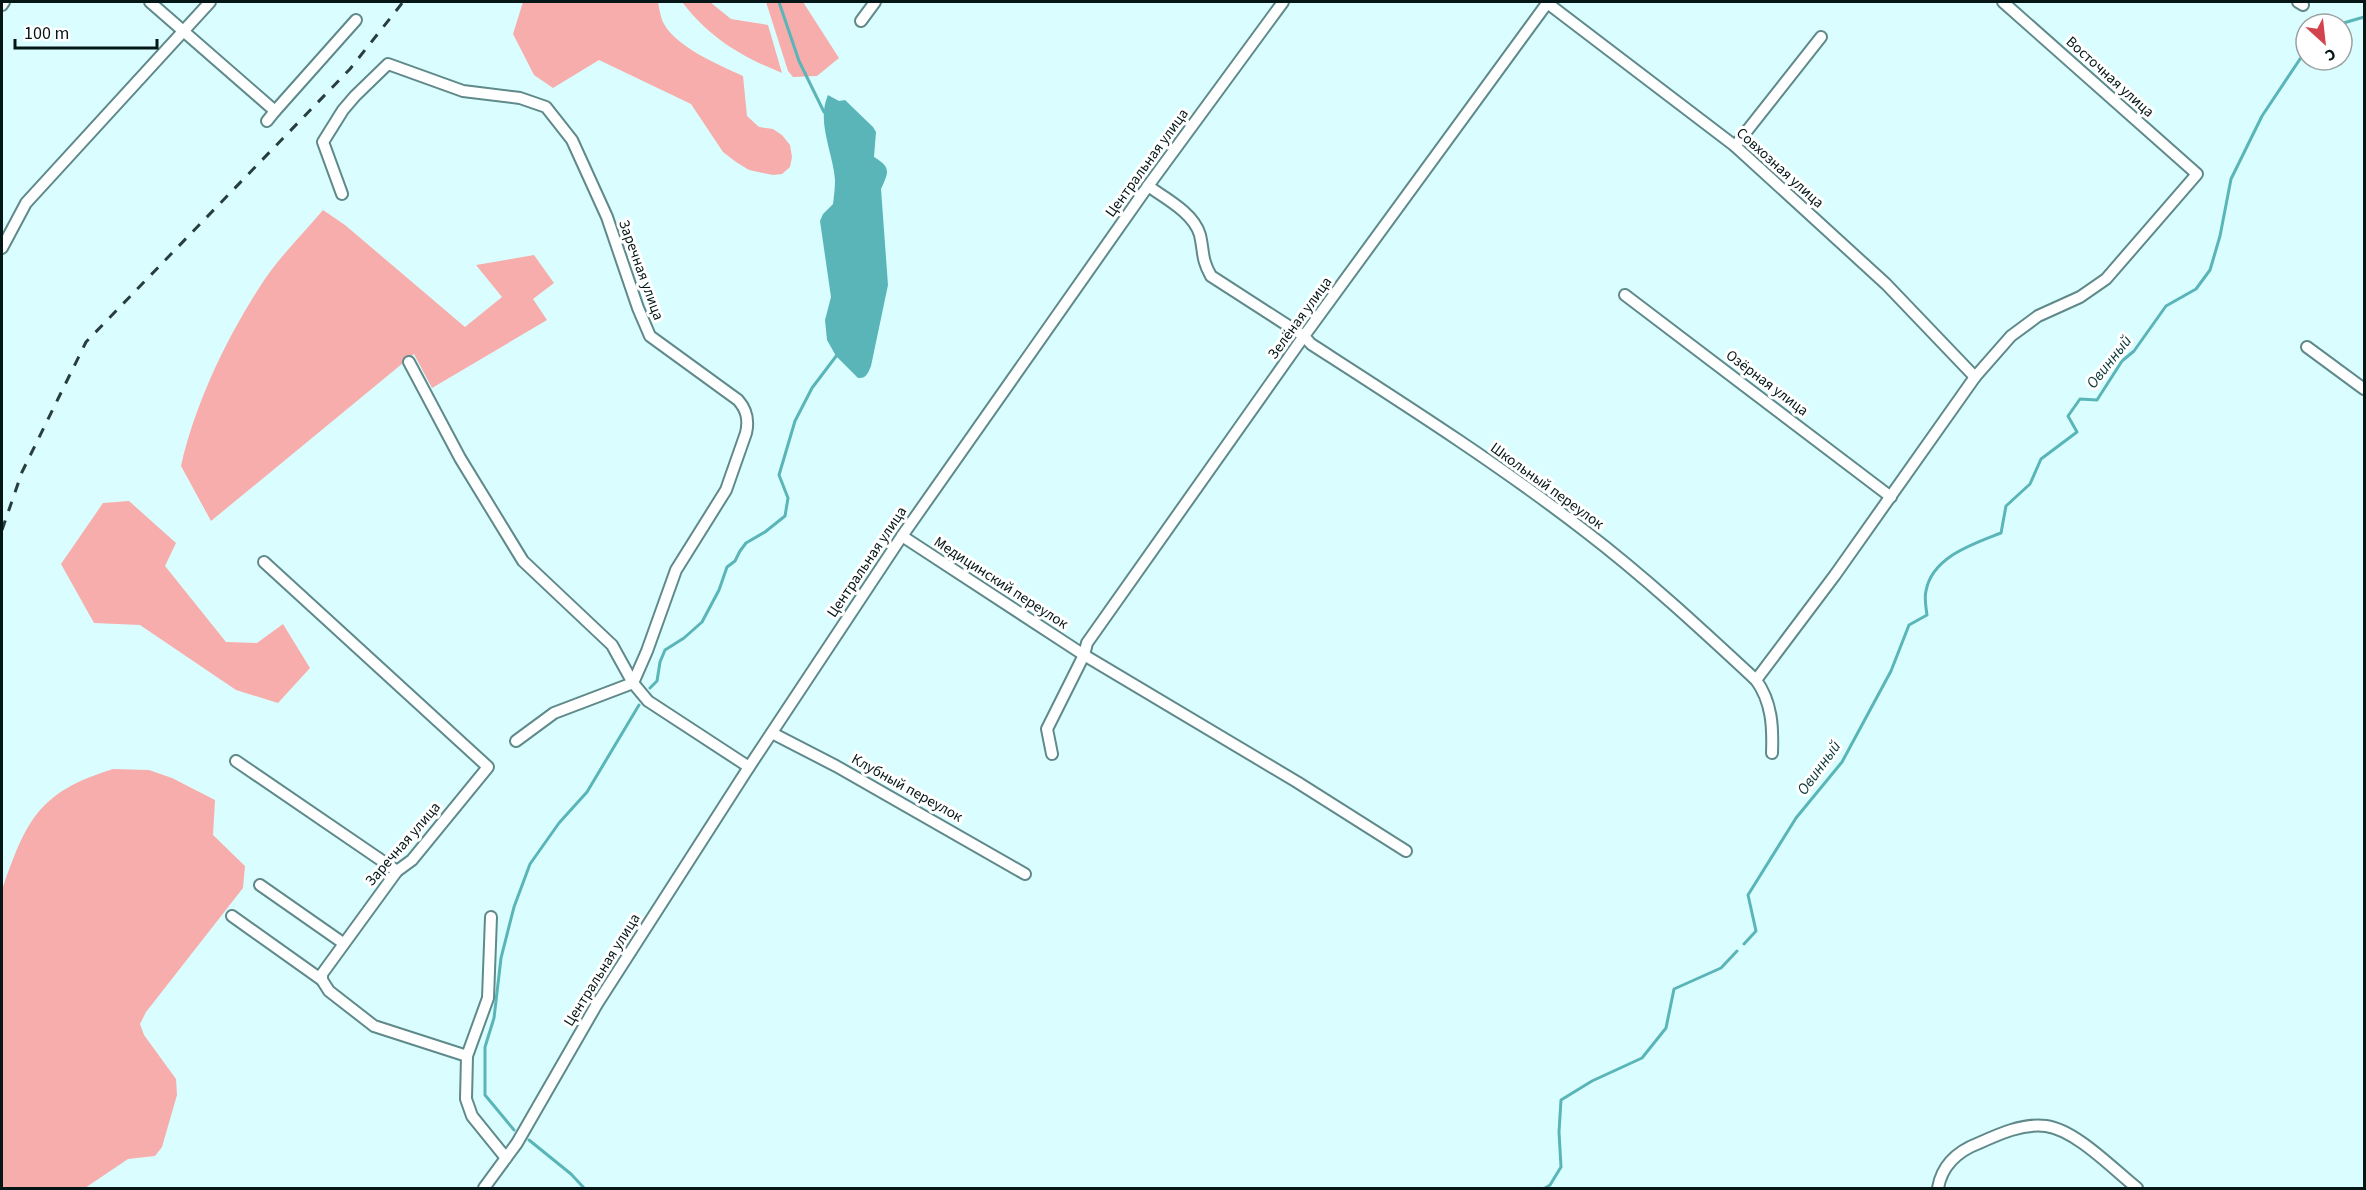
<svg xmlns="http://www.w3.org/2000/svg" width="2366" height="1190" font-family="'Source Sans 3',sans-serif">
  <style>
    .forest { fill: #f6adab }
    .water { fill: #5ab5b8 }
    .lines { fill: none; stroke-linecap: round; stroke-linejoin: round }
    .stream { stroke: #5ab5b8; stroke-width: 3 }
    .minor-casing { stroke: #5f898a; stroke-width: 14 }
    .minor { stroke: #fff; stroke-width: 10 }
    .rail { stroke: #283d3e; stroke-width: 3; stroke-dasharray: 10 10; stroke-linecap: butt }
    .labels { text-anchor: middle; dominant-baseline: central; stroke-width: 6; stroke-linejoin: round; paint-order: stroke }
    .street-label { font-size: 15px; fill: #051617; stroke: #fff }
    .water-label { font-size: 16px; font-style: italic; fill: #083638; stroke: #fff }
  </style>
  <rect width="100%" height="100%" fill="#dafeff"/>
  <!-- forest -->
  <g class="forest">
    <path d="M523,2H658C659,7 660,14 662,20C673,46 719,65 743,76L747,116L759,127L773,129L782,135L790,145L792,157L790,167L782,174L773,175L749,170L736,162L723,152L691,104L599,60L553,88L534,75L513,34Z"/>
    <path d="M682,2H710L731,19L768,25L782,73C740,56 710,38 682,2Z"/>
    <path d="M766,2H803L839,58L817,76L793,77L788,71Z"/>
    <path d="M323,210L345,225L465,327L502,297L476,265L534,255L554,283L533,299L547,320L432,388L414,354L211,521L181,466C195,404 226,339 261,285C278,258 303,234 323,210Z"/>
    <path d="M129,501L176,543L165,566L226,642L257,643L283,624L310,668L278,703L236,690L140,625L94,623L61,564L103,503Z"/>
    <path d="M113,769L149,770L172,778L215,800L213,835L245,866L243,888L146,1012L140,1024L144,1035L176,1079L177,1095L162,1147L155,1156L128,1159L85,1188H2V890C26,821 38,792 113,769Z"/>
  </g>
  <!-- water -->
  <path class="water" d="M828,95L839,101L845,100L873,127L876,132L874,157C891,167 889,172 881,189L888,285L871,366C868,373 866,379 858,378L836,356L827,340L825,320L831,297L820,221L823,214L833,204C834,196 835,188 835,180C833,152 816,122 828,95Z"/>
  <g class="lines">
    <!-- stream -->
    <g class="stream">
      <path d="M779,2L799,61L824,112"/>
      <path d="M2340,24L2364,17"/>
      <path d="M650,688L657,681L660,662L665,650L684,638L702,622L719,590L727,567L735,561L740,551L746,543L765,532L785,516L788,498L779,475L795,421L812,388L837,355"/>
      <path d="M1744,944L1756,931L1748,895L1796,818L1842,762L1891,671L1909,625L1927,615C1926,607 1924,598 1926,591C1932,557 1973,544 2001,533L2006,506L2030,484L2041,459L2077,432L2068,416L2080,399L2097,400L2122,361L2134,351L2166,306L2196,289L2210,270L2220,236L2231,179L2262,116L2306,50"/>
      <path d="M514,1130L485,1095V1047L494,1018L501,958L514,907L530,864L559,823L587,792L639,705"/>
      <path d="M529,1140L571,1174L584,1188"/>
      <path d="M1545,1188L1550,1185L1561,1167L1559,1132L1561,1100L1592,1081L1642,1058L1666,1028L1674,989L1721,968L1737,951"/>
    </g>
    <!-- minor casing -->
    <g class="minor-casing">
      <g id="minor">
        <path d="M150,2L275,111L267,121"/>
        <path d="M1546,2L1735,146L1886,284L1975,377"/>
        <path d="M2298,2L2303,5"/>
        <path d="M2,5L4,2"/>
        <path d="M861,21L875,2"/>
        <path d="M275,111L356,20"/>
        <path d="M1735,146L1821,37"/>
        <path d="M1148,186C1165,198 1194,213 1200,235C1204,252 1201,258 1211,276L1304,336L1311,344C1404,404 1497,463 1585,531C1645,577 1700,628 1756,680"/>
        <path d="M342,194L323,142L343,110L355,96L388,64L463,91L520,98L546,107L572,140L607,217L638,308L650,336L738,400C747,410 749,420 746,433L726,490L676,570L647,651L633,683L554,713L516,741"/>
        <path d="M2,248L26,203L210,2"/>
        <path d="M1625,295L1891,497"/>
        <path d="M2307,347L2364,389"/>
        <path d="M409,362L460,458L523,561L612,645L633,683L648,701L749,767"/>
        <path d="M902,536L1084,655L1297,782L1406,851"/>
        <path d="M264,562L488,767L412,860L397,871L322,974V980L329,991L374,1026L467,1056"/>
        <path d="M772,733L836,766L1025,874"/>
        <path d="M1772,753C1773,727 1772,702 1756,680L1835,575L1975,377L2011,336L2038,316L2080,297L2106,279L2197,174L2003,2"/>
        <path d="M1052,754L1047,729L1084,655L1087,643L1304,336L1548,2"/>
        <path d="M236,761L397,871"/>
        <path d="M260,885L343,943"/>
        <path d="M232,916L322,980"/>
        <path d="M491,917L488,998L467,1056L466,1099L472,1116L506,1158"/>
        <path d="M484,1188L517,1143L597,1004L749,767L902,536L1148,186L1283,2"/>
        <path d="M1938,1188C1942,1165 1958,1151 1979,1143C1999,1134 2023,1123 2046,1126C2076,1130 2113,1169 2137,1188"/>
      </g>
    </g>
    <!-- minor -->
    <use href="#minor" class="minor"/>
    <!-- rail -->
    <path class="rail" d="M2,530L22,472L86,342L350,69L403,2"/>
  </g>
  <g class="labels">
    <!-- street labels -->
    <g class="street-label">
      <text transform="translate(2110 77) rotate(42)">Восточная улица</text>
      <text transform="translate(1147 163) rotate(-54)">Центральная улица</text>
      <text transform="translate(1780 168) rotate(42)">Совхозная улица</text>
      <text transform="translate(641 270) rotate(70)">Заречная улица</text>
      <text transform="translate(1300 318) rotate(-54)">Зелёная улица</text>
      <text transform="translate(1767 383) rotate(37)">Озёрная улица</text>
      <text transform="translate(1547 486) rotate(36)">Школьный переулок</text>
      <text transform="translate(867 562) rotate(-56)">Центральная улица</text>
      <text transform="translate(1001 583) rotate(33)">Медицинский переулок</text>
      <text transform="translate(907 788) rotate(29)">Клубный переулок</text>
      <text transform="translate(403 844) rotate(-49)">Заречная улица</text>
      <text transform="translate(602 970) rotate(-58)">Центральная улица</text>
    </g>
    <!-- water labels -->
    <g class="water-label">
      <text transform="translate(2109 362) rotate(-52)">Овинный</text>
      <text transform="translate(1819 768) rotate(-54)">Овинный</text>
    </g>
  </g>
  <!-- border -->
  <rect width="2366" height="1190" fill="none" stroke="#051617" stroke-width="6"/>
  <!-- north arrow -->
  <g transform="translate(2324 42) rotate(153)"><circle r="28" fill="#ffffff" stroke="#9ba2a2" stroke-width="1.5"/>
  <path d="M0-4.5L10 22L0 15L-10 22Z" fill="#d3434e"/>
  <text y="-9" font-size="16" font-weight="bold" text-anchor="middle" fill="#051617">С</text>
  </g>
  <!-- scale -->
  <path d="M15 39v9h142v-9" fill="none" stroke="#051617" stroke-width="3"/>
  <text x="24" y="39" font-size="18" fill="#051617" stroke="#ffffff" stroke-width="4.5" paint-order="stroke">100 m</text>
</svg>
